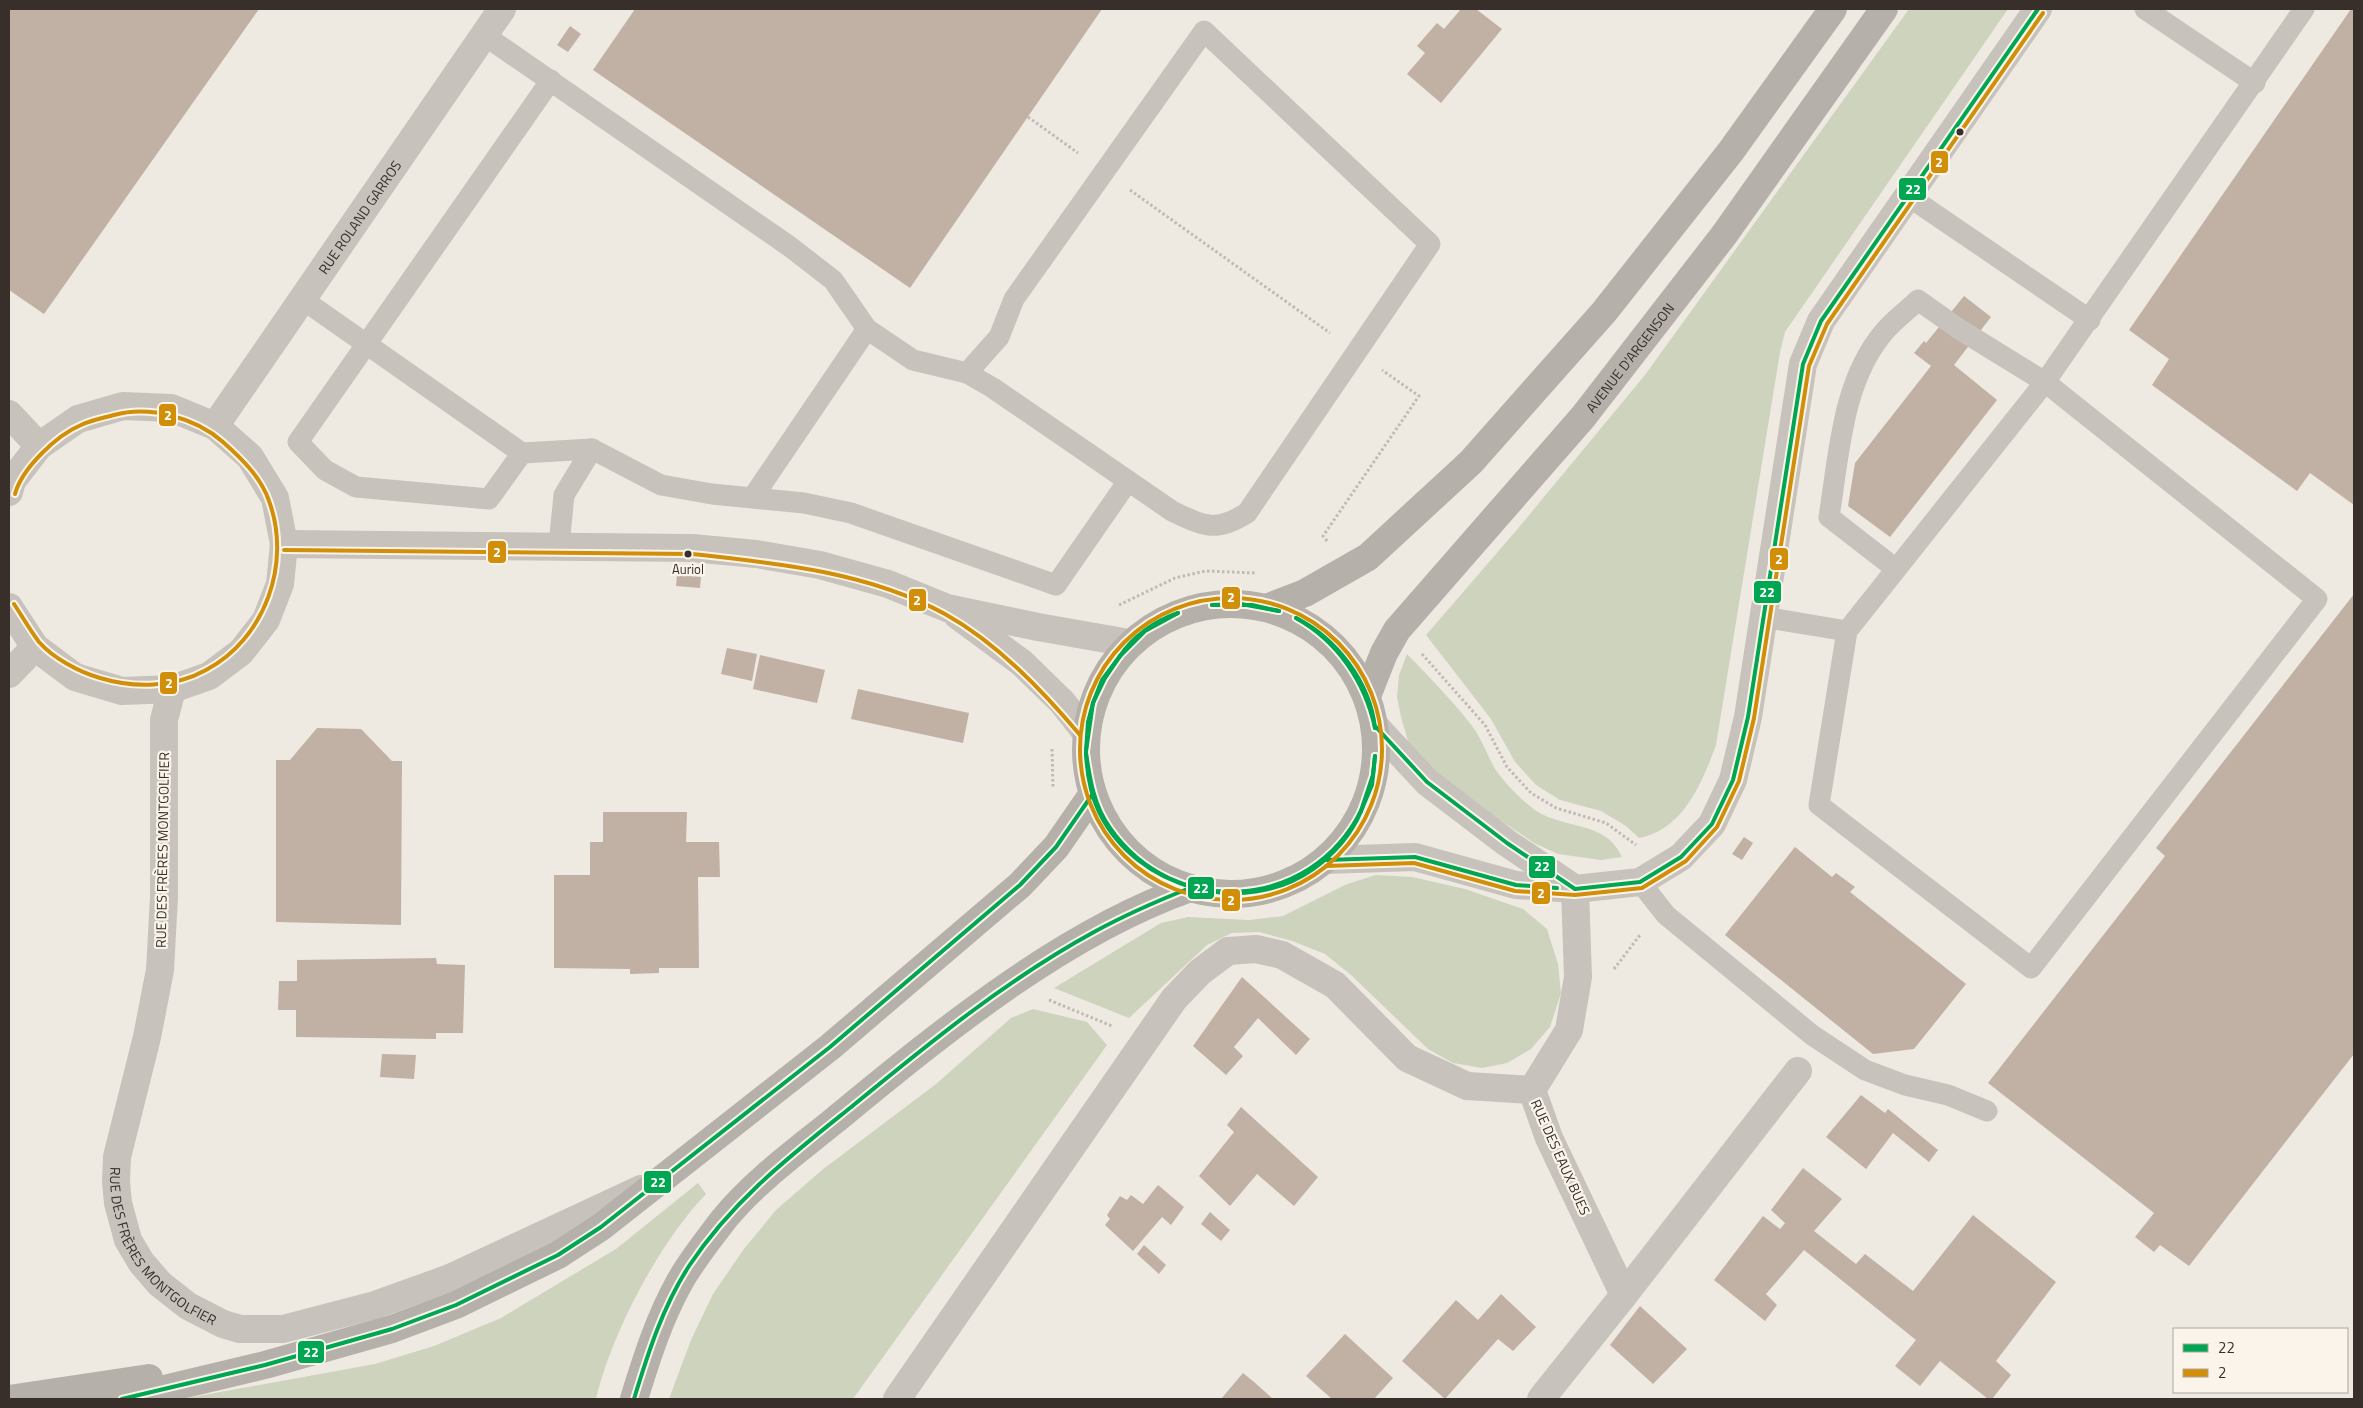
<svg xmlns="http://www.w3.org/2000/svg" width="2363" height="1408" font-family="'Titillium Web',sans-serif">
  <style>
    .green { fill: #cdd3bd }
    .building { fill: #c1b0a4 }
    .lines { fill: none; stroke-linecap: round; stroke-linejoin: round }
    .path { stroke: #bfbab4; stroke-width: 3; stroke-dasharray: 2.5 2.5; stroke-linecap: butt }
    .service { stroke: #c7c2bb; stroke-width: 21 }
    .minor { stroke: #c7c2bb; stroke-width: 28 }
    .primary { stroke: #b6b0aa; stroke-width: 28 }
    .bus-1-casing { stroke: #faf4eb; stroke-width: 8 }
    .bus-2-casing { stroke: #faf4eb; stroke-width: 8 }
    .bus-1 { stroke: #00a651; stroke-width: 4 }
    .bus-2 { stroke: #d18e08; stroke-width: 4 }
    .bus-dot { fill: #382f2a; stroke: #faf4eb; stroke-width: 2 }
    .labels { text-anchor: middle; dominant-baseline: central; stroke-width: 4.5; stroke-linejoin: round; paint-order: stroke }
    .bus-label { font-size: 13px; fill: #382f2a; stroke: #faf4eb }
    .street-label { font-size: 14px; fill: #382f2a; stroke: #faf4eb }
    .line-badge { stroke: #faf4eb; stroke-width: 2 }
    .badge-label { font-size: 14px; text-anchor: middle; font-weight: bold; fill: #fff }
  </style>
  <rect width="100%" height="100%" fill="#eeeae2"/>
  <!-- green -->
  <g class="green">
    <path d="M1909,9H2008L1785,332L1780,352L1716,745C1702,783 1683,830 1639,838L1626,826L1601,811L1560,800L1536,785L1515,762L1491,719L1426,635L1515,532L1645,375Z"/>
    <path d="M1407,654C1428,676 1450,698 1469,722C1481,736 1486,753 1495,769C1505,783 1521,800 1535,810C1564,830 1606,820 1622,857L1601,860L1558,854L1534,843L1438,778L1421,760L1408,741L1401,717L1397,697L1399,675Z"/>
    <path d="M1376,875L1412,877L1465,889L1523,909L1547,929L1558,964L1561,993L1550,1027L1531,1049L1507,1063L1482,1068L1453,1063L1428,1049L1351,975L1325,954L1292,941L1259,932L1232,933L1207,945L1129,1018L1054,988L1161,923L1188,917L1249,920L1283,916L1347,884Z"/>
    <path d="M1033,1009L1087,1022L1107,1045L853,1399H669L691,1340L713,1294L744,1249L776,1210L822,1170L936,1084L1011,1018Z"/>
    <path d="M698,1183L706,1194C659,1243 612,1332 596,1399H182L375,1364L434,1346L501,1318L616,1249Z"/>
  </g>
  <!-- building -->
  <g class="building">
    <path d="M9,9H259L44,314L9,290Z"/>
    <path d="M635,9H1102L910,288L593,70Z"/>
    <path d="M1461,9H1476L1502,29L1441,103L1407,74L1425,53L1417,46L1437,23L1444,29Z"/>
    <path d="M2351,9H2354V505L2310,473L2297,491L2152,385L2169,359L2129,330Z"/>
    <path d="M570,26L581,34L568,52L557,45Z"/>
    <path d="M1964,296L1991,317L1954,365L1997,400L1890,537L1848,506L1855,463L1931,366L1914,353L1924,341L1926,343Z"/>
    <path d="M677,575L701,577L700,588L676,586Z"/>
    <path d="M2354,594V1054L2189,1266L2160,1245L2154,1252L2135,1237L2154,1213L1988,1083L2165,856L2156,848Z"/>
    <path d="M727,648L757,654L752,681L721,674Z"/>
    <path d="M760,655L825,670L817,703L753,689Z"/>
    <path d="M858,689L969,713L963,743L851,719Z"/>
    <path d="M317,728L361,729L392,761H402L401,925L276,922V760H290Z"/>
    <path d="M603,812H687L686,842H719L720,877H698L699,968H659V973L630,974V969L554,968V875H590V842H603Z"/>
    <path d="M1744,837L1753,843L1742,860L1732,854Z"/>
    <path d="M1795,847L1832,877L1836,873L1855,887L1850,892L1966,984L1914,1049L1873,1054L1725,935Z"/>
    <path d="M436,958L437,964L465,965L463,1033H436V1039L296,1037V1010H278L279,981H297V960Z"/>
    <path d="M1242,977L1310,1039L1296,1055L1258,1018L1234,1047L1243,1056L1226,1075L1193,1046Z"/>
    <path d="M382,1054L416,1055L414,1079L380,1077Z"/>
    <path d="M1861,1095L1885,1113L1888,1109L1938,1150L1929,1162L1893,1133L1866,1169L1826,1137Z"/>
    <path d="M1241,1107L1318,1177L1294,1206L1257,1174L1230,1206L1199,1176L1234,1132L1227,1125Z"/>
    <path d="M1803,1168L1842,1199L1814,1231L1856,1264L1865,1254L1913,1291L1973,1215L2056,1282L1996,1361L2011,1375L1992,1399H1988L1940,1361L1920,1386L1895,1366L1916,1340L1804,1250L1766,1294L1777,1305L1765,1321L1714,1280L1763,1216L1780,1229L1785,1223L1771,1210Z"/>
    <path d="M1158,1185L1184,1207L1171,1225L1162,1217L1133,1251L1105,1225L1110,1219L1107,1215L1120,1196L1127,1200L1131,1195L1143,1204Z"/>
    <path d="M1210,1212L1230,1230L1221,1241L1201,1224Z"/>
    <path d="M1144,1245L1166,1265L1159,1274L1137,1254Z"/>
    <path d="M1501,1294L1536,1327L1513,1351L1498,1339L1445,1399L1402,1361L1456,1300L1478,1320Z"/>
    <path d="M1640,1306L1687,1349L1653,1384L1610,1345Z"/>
    <path d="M1345,1334L1393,1378L1374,1399H1332L1306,1376Z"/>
    <path d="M1243,1373L1254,1382L1273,1399H1221Z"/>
  </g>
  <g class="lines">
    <!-- path -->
    <g class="path">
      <path d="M1028,117L1078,153"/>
      <path d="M1130,190L1330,333"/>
      <path d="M1327,541L1323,536L1419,396L1382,370"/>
      <path d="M1119,605L1175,578L1205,571L1256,573"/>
      <path d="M1422,654L1485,725L1507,767L1531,793L1556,808L1606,823L1636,845"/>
      <path d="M1052,749L1053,787"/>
      <path d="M1614,969L1640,935"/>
      <path d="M1049,1000L1112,1026"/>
    </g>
    <!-- service -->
    <g class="service">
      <path d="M2145,9L2255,83"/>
      <path d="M484,35L789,246L833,280L867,329L913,360L967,373L993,388L1172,511C1204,526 1215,533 1247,513L1430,244L1204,31L1014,299L999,337L967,373"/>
      <path d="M1908,196L2090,320"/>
      <path d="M302,299L522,453L592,449L661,485L712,494L804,503L851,513L1056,585L1128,481"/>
      <path d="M522,453L489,499L356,487L325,470L298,442L551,80"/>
      <path d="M753,497L867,329"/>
      <path d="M559,545L564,495L592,449"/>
      <path d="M1763,617L1847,631L2045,382L2304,9"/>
      <path d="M1847,631L1819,805L2031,968L2317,599L2045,382L1959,329L1918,300C1907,311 1894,320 1884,332C1842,381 1839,455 1829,517L1896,569"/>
      <path d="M1640,882L1666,915L1812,1035L1865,1070L1905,1085L1948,1095L1987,1111"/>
    </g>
    <!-- minor -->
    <g class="minor">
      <path d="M9,414L39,446"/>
      <path id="s1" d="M215,426L502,9"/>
      <path d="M9,492L12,481L39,446L78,419L123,406L171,408L215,426L250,457L275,498L284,544L280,584L266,620L241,652L209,676L172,689L122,691L75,677L35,647L9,607"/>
      <path d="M284,544L692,548L756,554L820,565L888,584L947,608L1038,627L1129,643"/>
      <path d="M957,615L1022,663L1062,702L1085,731"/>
      <path d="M9,674L35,647"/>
      <path id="s2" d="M172,689L164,720V897L160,970L147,1037L117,1157L116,1182L118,1203L128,1240L141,1262L160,1284L188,1306L223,1324L240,1329H283L375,1305L450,1278L641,1189"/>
      <path d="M1375,726L1427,782L1507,843L1574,888"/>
      <path d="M1326,860L1415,857L1516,885L1575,889L1640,882L1681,857L1712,824L1733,780L1748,717L1803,364L1821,321L2038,9"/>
      <path d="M1624,1295L1798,1071"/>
      <path d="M897,1399L1174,999L1200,972L1228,951L1256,949L1282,955L1335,985L1407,1058L1467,1086L1532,1090"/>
      <path d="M1541,1399L1624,1295L1549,1138L1532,1090L1569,1030L1578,977L1575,889"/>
    </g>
    <!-- primary -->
    <g class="primary">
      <circle cx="1231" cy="749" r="145"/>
      <path d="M1269,607L1305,593L1368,557L1471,462L1604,312L1731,151L1833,9"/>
      <path id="s3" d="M1367,696L1384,653L1397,630L1583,417L1724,235L1884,9"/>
      <path d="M9,1399L149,1378"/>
      <path d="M122,1399L265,1365L392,1329L456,1305L558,1255L601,1227L830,1047L1020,885L1056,847L1092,795"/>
      <path d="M634,1399C646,1360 659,1319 679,1283C691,1261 709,1239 724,1219C755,1181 797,1151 835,1120C940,1034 1060,934 1190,888"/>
    </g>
    <!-- bus-1 casing -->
    <g class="bus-1-casing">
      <g id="bus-1">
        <path d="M1212,605L1241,604L1279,611"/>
        <path d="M1212,605H1252L1279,611"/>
        <path d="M1296,618C1336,638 1370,682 1375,728"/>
        <path d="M1296,618C1337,641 1365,681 1375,728"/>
        <path d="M1120,656C1133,636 1155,621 1178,613"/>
        <path d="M1120,656L1145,631L1178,613"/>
        <path d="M1093,703L1102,680L1120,656"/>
        <path d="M1093,703L1105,678L1120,656"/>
        <path d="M1375,726L1427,782L1507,843L1575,889L1640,882L1681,857L1712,824L1733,780L1748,717L1803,364L1821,321L2038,9"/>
        <path d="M1086,751L1088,722L1093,703"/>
        <path d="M1086,751L1093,703"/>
        <path d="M1086,753C1090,780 1094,806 1110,828C1174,920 1311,911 1361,811"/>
        <path d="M1086,753C1087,774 1090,793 1099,812C1136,889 1244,918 1313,869C1333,855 1352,834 1361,811"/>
        <path d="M1361,811L1373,775L1375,756"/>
        <path d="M1361,811L1372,785L1375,756"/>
        <path d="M1326,860L1415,857L1516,885L1557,888"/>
        <path d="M122,1399L265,1365L392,1329L456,1305L558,1255L601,1227L830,1047L1020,885L1056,847L1092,795"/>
        <path d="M634,1399C648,1353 663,1306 689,1266C733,1200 789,1157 850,1108C928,1044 1006,980 1094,932C1125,915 1157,901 1190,888"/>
      </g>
    </g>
    <!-- bus-2 casing -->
    <g class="bus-2-casing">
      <g id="bus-2">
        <path d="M284,550L692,554C777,563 869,572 945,614C997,643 1042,690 1080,735"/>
        <circle cx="1231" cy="749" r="151"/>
        <path d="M14,604C22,616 30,630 39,642C53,658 79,672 100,678C133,688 174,688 206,670C265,639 292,563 269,501C261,477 241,458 223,442C196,418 150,405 114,415C103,418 91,420 81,425C57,435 22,468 15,494"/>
        <path d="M1326,866L1414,863L1515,891L1575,895L1642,888L1686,861L1717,827L1739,781L1754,718L1809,366L1827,324L2043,13"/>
      </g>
    </g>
    <!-- bus-1 -->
    <use href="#bus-1" class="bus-1"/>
    <!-- bus-2 -->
    <use href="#bus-2" class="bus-2"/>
  </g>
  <!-- markers -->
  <g class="bus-dot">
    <circle cx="1960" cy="132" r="4.5"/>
    <circle cx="688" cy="554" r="4.5"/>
  </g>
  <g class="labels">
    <!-- bus labels -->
    <g class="bus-label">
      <text x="688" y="569">Auriol</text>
    </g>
    <!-- street labels -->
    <g class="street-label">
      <text stroke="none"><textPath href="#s1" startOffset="254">RUE ROLAND GARROS</textPath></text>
      <text stroke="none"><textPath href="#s3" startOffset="431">AVENUE D'ARGENSON</textPath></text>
      <text transform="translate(162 850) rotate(-89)">RUE DES FRÈRES MONTGOLFIER</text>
      <text transform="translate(1561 1157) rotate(66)">RUE DES EAUX BUES</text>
      <text stroke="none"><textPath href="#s2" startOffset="582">RUE DES FRÈRES MONTGOLFIER</textPath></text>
    </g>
  </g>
  <g class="line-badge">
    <rect x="1930" y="150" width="19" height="24" rx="5" fill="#d18e08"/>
    <rect x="1898" y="177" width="29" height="24" rx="5" fill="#00a651"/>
    <rect x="158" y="403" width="19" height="24" rx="5" fill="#d18e08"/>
    <rect x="487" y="540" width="20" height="24" rx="5" fill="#d18e08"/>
    <rect x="1769" y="547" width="20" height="24" rx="5" fill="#d18e08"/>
    <rect x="1753" y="580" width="29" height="24" rx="5" fill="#00a651"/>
    <rect x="1221" y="586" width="20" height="24" rx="5" fill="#d18e08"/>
    <rect x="908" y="588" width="19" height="24" rx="5" fill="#d18e08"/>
    <rect x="159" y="671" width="19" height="24" rx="5" fill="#d18e08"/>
    <rect x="1528" y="855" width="28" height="24" rx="5" fill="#00a651"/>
    <rect x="1187" y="876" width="28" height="24" rx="5" fill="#00a651"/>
    <rect x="1531" y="881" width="20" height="24" rx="5" fill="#d18e08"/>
    <rect x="1221" y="888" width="20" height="24" rx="5" fill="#d18e08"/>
    <rect x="643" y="1170" width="29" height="24" rx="5" fill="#00a651"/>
    <rect x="297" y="1340" width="28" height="24" rx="5" fill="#00a651"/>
  </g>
  <g class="badge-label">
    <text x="1939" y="167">2</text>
    <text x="1913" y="194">22</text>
    <text x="168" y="420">2</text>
    <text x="497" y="557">2</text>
    <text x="1779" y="564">2</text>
    <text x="1767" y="597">22</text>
    <text x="1231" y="602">2</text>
    <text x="917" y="605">2</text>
    <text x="169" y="688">2</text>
    <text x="1542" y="871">22</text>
    <text x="1201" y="893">22</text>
    <text x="1541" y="898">2</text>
    <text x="1231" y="905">2</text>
    <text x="658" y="1187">22</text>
    <text x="311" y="1357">22</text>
  </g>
  <!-- border -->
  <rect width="2363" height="1408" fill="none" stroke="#382f2a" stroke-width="20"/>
  <!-- legend -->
  <rect x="2173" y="1328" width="175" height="65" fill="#faf4eb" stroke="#aca59e"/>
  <rect x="2183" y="1344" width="25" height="8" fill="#00a651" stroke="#aca59e"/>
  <text x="2218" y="1353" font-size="15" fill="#382f2a">22</text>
  <rect x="2183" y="1369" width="25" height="8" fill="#d18e08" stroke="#aca59e"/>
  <text x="2218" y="1378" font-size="15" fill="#382f2a">2</text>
</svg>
